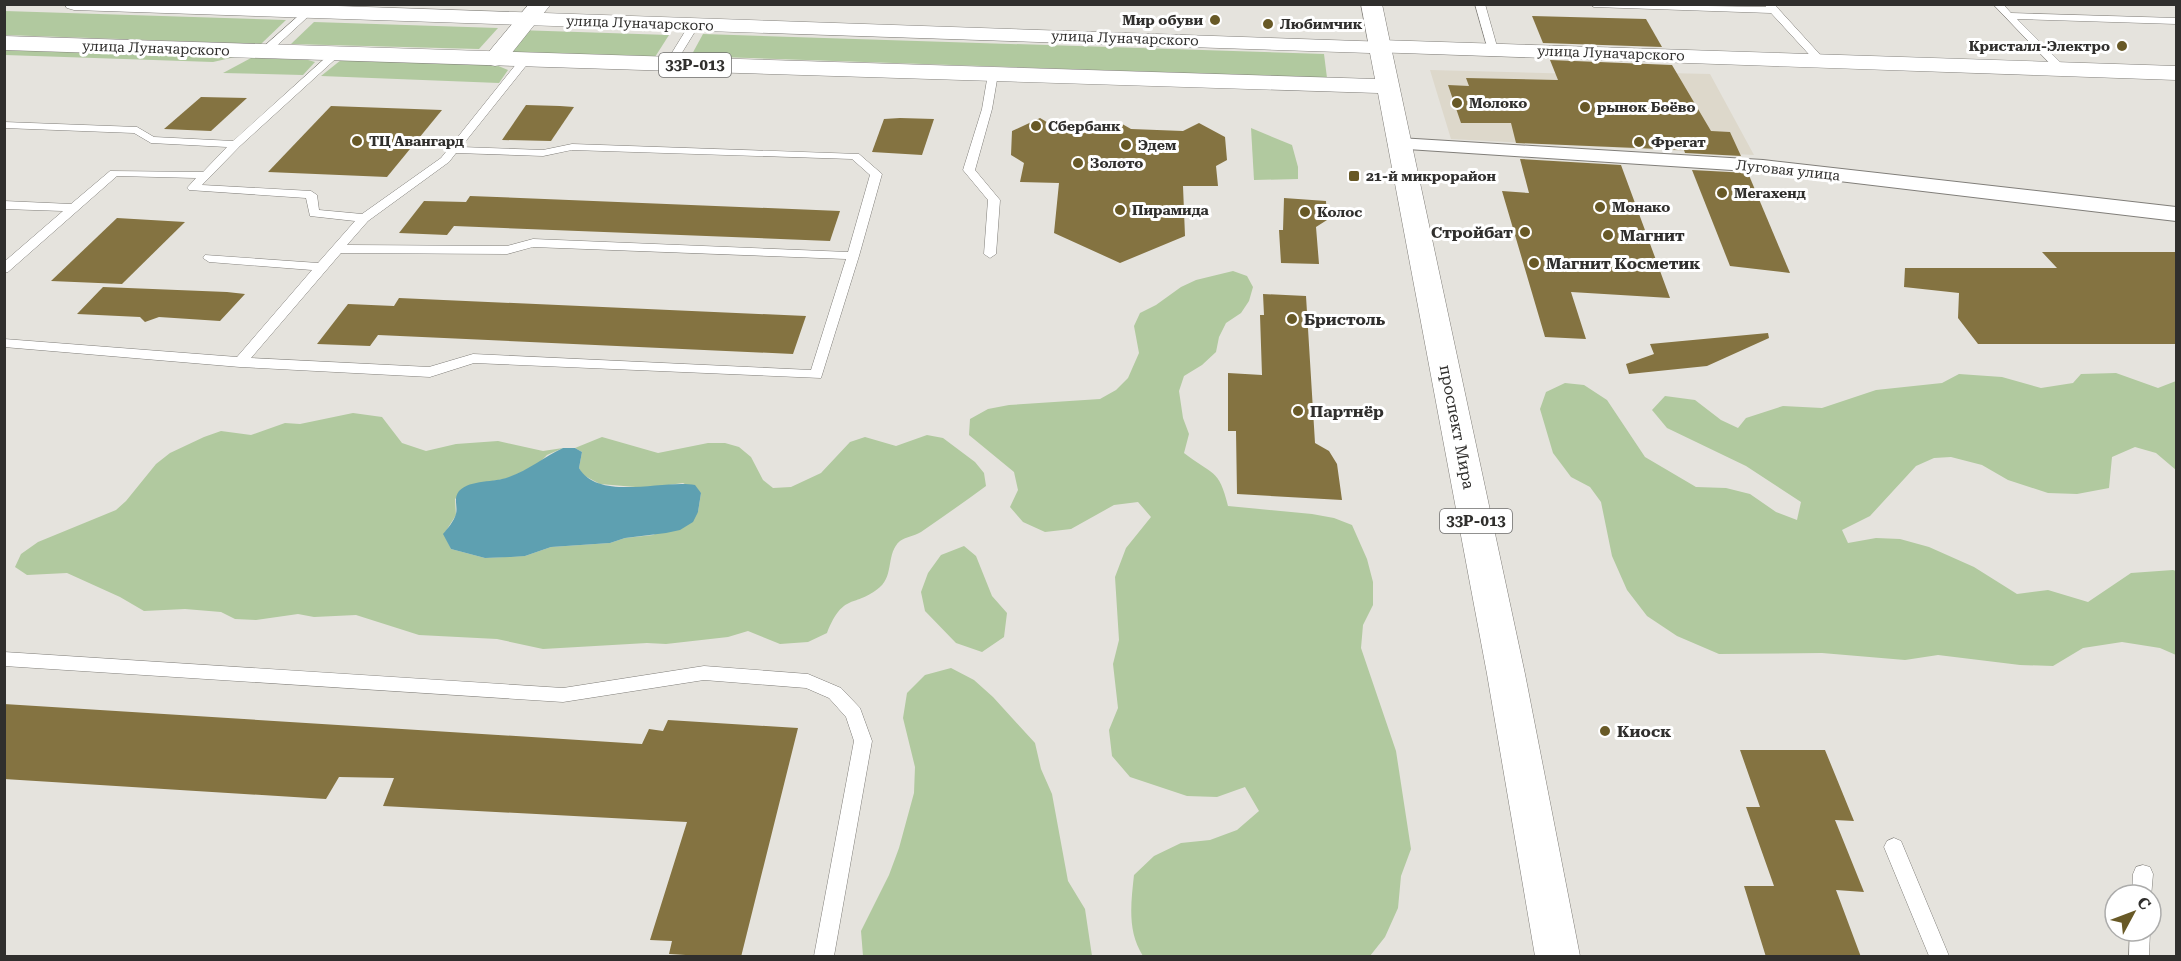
<svg xmlns="http://www.w3.org/2000/svg" width="2181" height="961" font-family="'Roboto Serif',serif">
  <style>
    .built { fill: #ddd8cb }
    .green { fill: #b1c99f }
    .water { fill: #5ea0b1 }
    .building { fill: #847341 }
    .lines { fill: none; stroke-linecap: round; stroke-linejoin: round }
    .service-casing { stroke: #807e79; stroke-width: 1 }
    .minor-casing { stroke: #807e79; stroke-width: 2 }
    .tertiary-casing { stroke: #807e79; stroke-width: 1 }
    .secondary-casing { stroke: #807e79; stroke-width: 1 }
    .primary-casing { stroke: #807e79; stroke-width: 1 }
    .service { fill: #fff; fill-rule: evenodd }
    .minor { fill: #fff; fill-rule: evenodd }
    .tertiary { fill: #fff; fill-rule: evenodd }
    .secondary { fill: #fff; fill-rule: evenodd }
    .primary { fill: #fff; fill-rule: evenodd }
    .poi-dot { fill: #685926; stroke: #fff; stroke-width: 2 }
    .labels { text-anchor: middle; dominant-baseline: central; stroke-width: 6; stroke-linejoin: round; paint-order: stroke }
    .far-poi-label { font-size: 14px; font-weight: bold; fill: #302f2d; stroke: #fff; text-anchor: start }
    .far-street-label { font-size: 14px; fill: #302f2d; stroke: #fff }
    .shield { fill: #fff; stroke: #6e6d6c; stroke-width: 1.5 }
    .shield-label { font-size: 15px; font-weight: bold; fill: #302f2d }
    .poi-label { font-size: 16px; font-weight: bold; fill: #302f2d; stroke: #fff; text-anchor: start }
    .street-label { font-size: 16px; fill: #302f2d; stroke: #fff }
  </style>
  <rect width="100%" height="100%" fill="#e5e3dd"/>
  <!-- built -->
  <path class="built" d="M1430,70L1660,76L1667,73L1710,74L1754,155L1451,139Z"/>
  <!-- green -->
  <g class="green">
    <path d="M5,11L286,20L261,44L5,35Z"/>
    <path d="M314,22L498,28L479,49L291,44Z"/>
    <path d="M517,30L669,35L655,57L502,52Z"/>
    <path d="M703,34L1324,54L1327,78L691,56Z"/>
    <path d="M5,50L235,57L213,62L5,55Z"/>
    <path d="M251,58L308,60L315,62L303,75L223,73Z"/>
    <path d="M341,60L496,65L508,70L499,83L321,76Z"/>
    <path d="M1251,128L1292,145L1298,167V179L1254,180Z"/>
    <path d="M1233,271L1247,276L1253,287L1249,301L1241,313L1226,323L1219,337L1216,352L1202,365L1184,376L1179,391L1183,418L1189,434L1184,453C1212,475 1219,468 1228,506L1312,514L1334,518L1352,525L1367,559L1373,582V605L1363,625L1361,648L1396,751L1411,849L1401,876L1398,908L1385,937L1370,956H1143C1127,931 1131,903 1134,875L1154,856L1181,843L1210,840L1237,830L1259,811L1245,787L1217,797L1187,796L1130,777L1112,756L1109,730L1118,708L1113,664L1119,640L1115,577L1126,548L1151,517L1138,502L1114,505L1071,529L1045,532L1023,522L1010,507L1018,490L1014,472L969,435L970,419L988,409L1009,405L1100,399L1116,390L1128,378L1139,353L1134,326L1140,313L1156,305L1181,287L1196,280Z"/>
    <path d="M2116,373L2158,388L2176,381V470L2156,453L2135,447L2112,457L2109,488L2077,494L2048,493L2008,480L1982,465L1951,457L1934,458L1916,466L1870,516L1842,530L1848,543L1876,538L1900,539L1929,547L1974,567L2017,594L2048,590L2088,602L2131,573L2173,570L2176,571V655L2160,648L2122,642L2083,648L2053,666L2020,665L1938,655L1905,660L1822,653L1719,654L1677,636L1647,616L1627,590L1612,556L1601,502L1590,487L1571,477L1553,453L1540,409L1546,392L1565,383L1584,385L1607,400L1645,457L1696,487L1726,488L1750,494L1776,512L1797,520L1801,502L1746,466L1667,428L1652,410L1665,396L1695,400L1721,420L1738,428L1746,418L1783,406L1822,408L1876,390L1942,383L1959,374L2002,377L2041,388L2073,383L2081,374Z"/>
    <path d="M353,413L382,417L402,443L426,451L456,444L498,441L543,451L563,448L547,455L538,464L509,478L471,485L455,499L456,515L444,534L451,549L485,558L525,556L551,547L610,543L625,538L653,535L698,512L701,493L683,483L647,488L600,484L583,475L579,468L582,452L575,448L602,437L658,453L708,443H725L739,447L751,457L763,480L773,488L791,487L821,473L850,442L865,437L896,446L927,435L943,438L975,462L984,473L986,486C964,502 943,517 921,532C915,536 905,537 900,541C886,553 894,575 880,587C854,609 844,591 827,633L808,642L780,644L748,631L728,637L666,644L647,643L543,649L497,639L419,635L356,615L314,617L298,614L256,620L235,619L221,612L185,609L144,611L120,597L67,573L27,575L15,567L21,554L38,542L116,510L126,501L156,464L170,453L204,437L221,431L251,435L285,423L300,424Z"/>
    <path d="M964,546L976,556L992,596L1007,613L1004,637L982,652L956,643L925,611L921,592L928,573L941,555Z"/>
    <path d="M951,668L974,680L993,697L1035,743L1041,769L1052,794L1068,881L1085,909L1092,956H863L861,931L889,875L899,848L914,793L915,767L903,718L907,693L925,675Z"/>
  </g>
  <!-- water -->
  <path class="water" d="M563,448H575L582,452L579,468C599,502 664,479 695,485L701,493L698,512L693,522L680,530L666,533L625,538L610,543L551,547L525,556L511,557L485,558L451,549L443,534C448,528 454,521 456,514C458,505 453,499 459,491C471,479 494,483 509,477C529,470 544,457 563,448Z"/>
  <!-- building -->
  <g class="building">
    <path d="M1532,16L1646,19L1662,47L1543,43Z"/>
    <path d="M1550,60L1672,65L1711,131L1730,132L1741,156L1685,153L1684,150L1516,143L1511,123H1461L1448,85L1469,86L1466,78L1558,80Z"/>
    <path d="M201,97L247,98L211,131L164,129Z"/>
    <path d="M526,105L560,106L574,107L551,141L502,140Z"/>
    <path d="M331,106L442,110L387,177L268,172Z"/>
    <path d="M900,118L934,119L922,155L872,152L884,119Z"/>
    <path d="M1040,118L1057,128L1103,129L1117,121L1131,129L1183,131L1199,123L1225,137L1227,160L1216,166L1218,186H1183L1185,236L1120,263L1054,233L1059,183L1020,182L1024,163L1011,155L1012,131Z"/>
    <path d="M1520,159L1621,165L1670,298L1571,292L1586,339L1545,337L1502,191L1529,193Z"/>
    <path d="M1692,170L1748,173L1790,273L1730,266Z"/>
    <path d="M470,196L840,211L830,241L454,226L447,235L399,233L424,201L466,202Z"/>
    <path d="M1284,198L1326,201L1327,220L1316,227L1319,264L1281,263L1279,230H1283Z"/>
    <path d="M117,218L185,222L122,284L51,281Z"/>
    <path d="M2042,252H2176V344H1978L1958,318L1959,293L1904,287L1905,268H2057Z"/>
    <path d="M103,287L227,292L245,294L220,321L159,317L145,322L140,317L77,314Z"/>
    <path d="M1263,294L1306,296L1315,443L1329,451L1337,464L1342,500L1237,494L1236,431H1228V373L1262,375L1260,315H1264Z"/>
    <path d="M399,298L806,316L793,354L378,335L370,346L317,344L348,304L394,306Z"/>
    <path d="M1768,333L1769,338L1707,366L1629,374L1626,364L1654,354L1650,344Z"/>
    <path d="M4,704L642,744L649,729L663,731L668,720L798,728L741,957H719L669,954L672,941L650,940L687,822L383,806L394,778L339,777L326,799L4,779Z"/>
    <path d="M1740,750H1825L1854,821L1835,820L1864,892L1836,890L1861,957H1766L1744,886H1774L1746,807H1760Z"/>
  </g>
  <g class="lines">
    <!-- service casing -->
    <g class="service-casing">
      <g id="service">
        <path d="M1475,4H1485L1498,50L1497,52L1488,50Z"/>
        <path d="M1590,4L1766,7L1764,4H1774L1825,60L1816,62L1771,13L1594,7Z"/>
        <path d="M1993,4H2003L2011,13L2176,18V24L2017,19L2066,68L2067,70L2062,73L2058,72Z"/>
        <path d="M305,10L313,12L269,53H261V49Z"/>
        <path d="M694,22L699,25L675,64L666,66L665,64L689,25Z"/>
        <path d="M332,52L341,54L240,146L202,185L311,191L317,195L319,210L362,214L441,158L521,58L525,57L530,60L529,62L461,147L543,150L572,144L859,154L882,174L859,256L821,378L474,363L430,377L240,367L4,347V339L237,357L312,270L209,262L203,258L205,255L318,263L355,221L310,216L306,198L189,190L187,188L196,178L117,176L8,272L4,273V262L63,211L4,209V201L71,204L110,171L203,172L227,147L151,143L134,133L4,128V122L137,127L154,137L233,141ZM572,150L852,159L870,175L848,252L533,239L507,246L347,245L368,221L449,162L456,153L543,156ZM533,247L846,259L811,370L473,354L429,367L251,358L341,253L507,254Z"/>
        <path d="M993,71L998,74L992,109L975,170L1000,200L996,254L990,258L984,254L988,200L963,170L982,109L988,74Z"/>
        <path d="M4,652L563,688L704,666L808,674L841,688L860,708L872,741L834,956H814L854,741L846,717L829,698L806,688L704,680L563,702L4,666Z"/>
        <path d="M1894,838L1901,841L1949,956H1929L1884,847L1887,841Z"/>
        <path d="M2143,865L2150,867L2153,874L2151,897V895H2132L2133,874L2136,867Z"/>
        <path d="M2130,931H2150L2149,956H2129Z"/>
      </g>
    </g>
    <!-- minor casing -->
    <g class="minor-casing">
      <path id="minor" d="M1399,138L1763,160L2176,207V221L1763,172L1392,148L1388,144L1392,140Z"/>
    </g>
    <!-- tertiary casing -->
    <g class="tertiary-casing">
      <g id="tertiary">
        <path d="M529,4H551L503,64L495,66L487,64L484,59L487,54Z"/>
        <path d="M1380,40L2176,66V80L1372,52L1369,47L1372,42Z"/>
      </g>
    </g>
    <!-- secondary casing -->
    <g class="secondary-casing">
      <path id="secondary" d="M1361,4H1382L1391,47L1388,52L1380,54L1372,52L1369,47Z"/>
    </g>
    <!-- primary casing -->
    <g class="primary-casing">
      <path id="primary" d="M64,4H280L1388,42L1391,47L1525,674L1580,956H1535L1487,674L1378,93L4,50V36L1375,79L1370,53L74,10L67,8Z"/>
    </g>
    <!-- service -->
    <use href="#service" class="service"/>
    <!-- minor -->
    <use href="#minor" class="minor"/>
    <!-- tertiary -->
    <use href="#tertiary" class="tertiary"/>
    <!-- secondary -->
    <use href="#secondary" class="secondary"/>
    <!-- primary -->
    <use href="#primary" class="primary"/>
  </g>
  <!-- markers -->
  <g class="poi-dot">
    <circle cx="1215" cy="20" r="6"/>
    <circle cx="1268" cy="24" r="6"/>
    <circle cx="2122" cy="46" r="6"/>
    <circle cx="1457" cy="103" r="6"/>
    <circle cx="1585" cy="107" r="6"/>
    <circle cx="1036" cy="126" r="6"/>
    <circle cx="357" cy="141" r="6"/>
    <circle cx="1639" cy="142" r="6"/>
    <circle cx="1126" cy="145" r="6"/>
    <circle cx="1078" cy="163" r="6"/>
    <rect x="1348" y="170" width="12" height="12" rx="3"/>
    <circle cx="1722" cy="193" r="6"/>
    <circle cx="1600" cy="207" r="6"/>
    <circle cx="1120" cy="210" r="6"/>
    <circle cx="1305" cy="212" r="6"/>
    <circle cx="1525" cy="232" r="6"/>
    <circle cx="1608" cy="235" r="6"/>
    <circle cx="1534" cy="263" r="6"/>
    <circle cx="1292" cy="319" r="6"/>
    <circle cx="1298" cy="411" r="6"/>
    <circle cx="1605" cy="731" r="6"/>
  </g>
  <g class="labels">
    <!-- far-poi labels -->
    <g class="far-poi-label">
      <text x="1203" y="20" text-anchor="end">Мир обуви</text>
      <text x="1280" y="24">Любимчик</text>
      <text x="2110" y="46" text-anchor="end">Кристалл-Электро</text>
      <text x="1469" y="103">Молоко</text>
      <text x="1597" y="107">рынок Боёво</text>
      <text x="1048" y="126">Сбербанк</text>
      <text x="369" y="141">ТЦ Авангард</text>
      <text x="1651" y="142">Фрегат</text>
      <text x="1138" y="145">Эдем</text>
      <text x="1090" y="163">Золото</text>
      <text x="1366" y="176">21-й микрорайон</text>
      <text x="1734" y="193">Мегахенд</text>
      <text x="1612" y="207">Монако</text>
      <text x="1132" y="210">Пирамида</text>
      <text x="1317" y="212">Колос</text>
    </g>
    <!-- far-street labels -->
    <g class="far-street-label">
      <text transform="translate(640 23) rotate(2)">улица Луначарского</text>
      <text transform="translate(1125 38) rotate(2)">улица Луначарского</text>
      <text transform="translate(156 48) rotate(2)">улица Луначарского</text>
      <text transform="translate(1611 53) rotate(2)">улица Луначарского</text>
      <text transform="translate(1788 170) rotate(6)">Луговая улица</text>
    </g>
    <!-- shield labels -->
    <g class="shield">
      <rect x="659" y="53" width="72" height="24" rx="4.5"/>
      <rect x="1440" y="509" width="72" height="24" rx="4.5"/>
    </g>
    <g class="shield-label">
      <text x="695" y="65">33Р-013</text>
      <text x="1476" y="521">33Р-013</text>
    </g>
    <!-- poi labels -->
    <g class="poi-label">
      <text x="1513" y="232" text-anchor="end">Стройбат</text>
      <text x="1620" y="235">Магнит</text>
      <text x="1546" y="263">Магнит Косметик</text>
      <text x="1304" y="319">Бристоль</text>
      <text x="1310" y="411">Партнёр</text>
      <text x="1617" y="731">Киоск</text>
    </g>
    <!-- street labels -->
    <g class="street-label">
      <text transform="translate(1457 427) rotate(79)">проспект Мира</text>
    </g>
  </g>
  <!-- border -->
  <rect width="2181" height="961" fill="none" stroke="#302f2d" stroke-width="12"/>
  <!-- north arrow -->
  <g transform="translate(2133 913) rotate(49)"><circle r="28" fill="#ffffff" stroke="#acacab" stroke-width="1.5"/>
  <path d="M0-4.5L10 22L0 15L-10 22Z" fill="#685926"/>
  <text y="-9" font-size="16" font-weight="bold" text-anchor="middle" fill="#302f2d">С</text>
  </g>
</svg>
